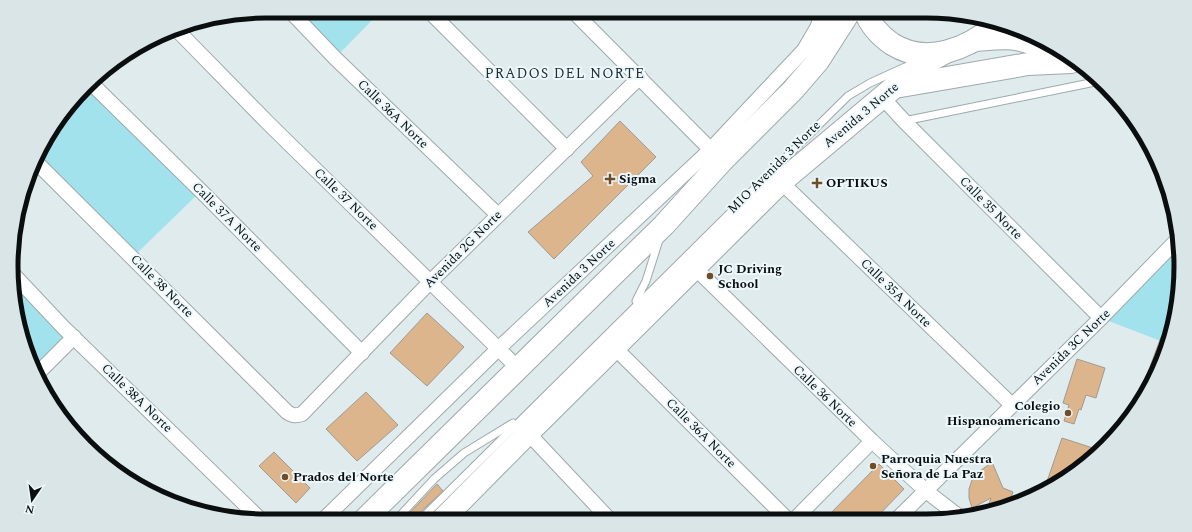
<svg xmlns="http://www.w3.org/2000/svg" width="1192" height="532" font-family="Spectral,serif">
  <style>
    .green { fill: #a2e2ed }
    .building { fill: #ddb58d; stroke: #a19992 }
    .lines { fill: none; stroke-linecap: round; stroke-linejoin: round }
    .service-casing { stroke: #9ea9ab; stroke-width: 9 }
    .minor-casing { stroke: #9ea9ab; stroke-width: 16 }
    .tertiary-casing { stroke: #9ea9ab; stroke-width: 19 }
    .primary-casing { stroke: #9ea9ab; stroke-width: 24 }
    .service { stroke: #fff; stroke-width: 7 }
    .minor { stroke: #fff; stroke-width: 14 }
    .tertiary { stroke: #fff; stroke-width: 17 }
    .primary { stroke: #fff; stroke-width: 22 }
    .poi-dot { fill: #714d27; stroke: #ecf8fb; stroke-width: 1.5 }
    .labels { text-anchor: middle; dominant-baseline: central; stroke-width: 4; stroke-linejoin: round; paint-order: stroke }
    .street-label { font-size: 13px; fill: #0a0e0f; stroke: #ecf8fb }
    .poi-label { font-size: 13px; font-weight: bold; fill: #0a0e0f; stroke: #ecf8fb; text-anchor: start }
    .neighbourhood-label { font-size: 14px; letter-spacing: 1px; fill: #232d2f; stroke: #ecf8fb }
    .rim { fill: none; stroke: #0a0e0f; stroke-width: 5 }
  </style>
  <rect width="100%" height="100%" fill="#dfebed"/>
  <!-- green -->
  <g class="green">
    <path d="M290,11H381L335,58Z"/>
    <path d="M91,83L201,191L133,257L36,162L45,138Z"/>
    <path d="M1176,241L1181,266L1166,343L1101,318Z"/>
    <path d="M14,281L67,335L35,365L13,300Z"/>
  </g>
  <!-- building -->
  <g class="building">
    <path d="M620,121L656,157L554,259L528,232L593,176L581,162Z"/>
    <path d="M427,313L464,347L427,386L390,353Z"/>
    <path d="M1161,337L1167,338L1162,363L1149,386L1144,383Z"/>
    <path d="M1077,359L1105,368L1096,398L1086,395L1081,410L1079,409L1074,424L1064,421L1069,405L1063,403Z"/>
    <path d="M366,392L398,425L357,461L326,429Z"/>
    <path d="M1062,438L1099,450L1081,468L1044,490Z"/>
    <path d="M274,452L310,488L296,503L259,466Z"/>
    <path d="M992,462L1003,488L1013,492L1008,506L986,512L991,498L972,508L969,498V489L972,480L976,474Z"/>
    <path d="M879,464L904,489L875,519H825Z"/>
    <path d="M437,484L443,491L415,517L414,521H402Z"/>
  </g>
  <g class="lines">
    <!-- service casing -->
    <g class="service-casing">
      <g id="service">
        <path d="M904,121L1100,81"/>
        <path d="M636,301L646,281L659,240"/>
        <path d="M395,521L434,479L464,453L513,423"/>
        <path d="M419,521L848,96L870,83L905,67"/>
      </g>
    </g>
    <!-- minor casing -->
    <g class="minor-casing">
      <g id="minor">
        <path d="M290,11L335,58L498,215"/>
        <path d="M429,11L567,149"/>
        <path d="M573,11L716,155"/>
        <path d="M176,29L268,123L518,368"/>
        <path d="M91,83L201,191L362,353"/>
        <path d="M882,97L904,121L1101,318"/>
        <path d="M36,162L287,412C293,416 296,416 302,414L430,282L640,77"/>
        <path d="M781,182L1012,405"/>
        <path d="M694,267L872,441L926,491L961,518"/>
        <path d="M14,275L63,327L261,520"/>
        <path d="M614,347L787,519"/>
        <path d="M38,373L74,337"/>
        <path d="M528,433L610,520"/>
        <path d="M795,519L872,441"/>
        <path d="M897,519L1101,318L1176,241"/>
        <path d="M322,521L498,349L710,150L804,50L818,26"/>
      </g>
    </g>
    <!-- tertiary casing -->
    <g class="tertiary-casing">
      <path id="tertiary" d="M971,43C985,42 998,40 1012,41C1031,43 1048,52 1066,59"/>
    </g>
    <!-- primary casing -->
    <g class="primary-casing">
      <g id="primary">
        <path d="M865,11C870,25 879,35 892,44C927,66 967,49 996,25"/>
        <path d="M818,55L824,15"/>
        <path d="M895,87L1028,64L1071,62"/>
        <path d="M442,520L528,433L781,182L917,68L944,53"/>
        <path d="M363,521L614,274L664,225L722,161L793,90L818,61L850,11"/>
      </g>
    </g>
    <!-- service -->
    <use href="#service" class="service"/>
    <!-- minor -->
    <use href="#minor" class="minor"/>
    <!-- tertiary -->
    <use href="#tertiary" class="tertiary"/>
    <!-- primary -->
    <use href="#primary" class="primary"/>
  </g>
  <!-- markers -->
  <g class="poi-dot">
    <path d="M608 173h4v4h4v4h-4v4h-4v-4h-4v-4h4z"/>
    <path d="M815 177h4v4h4v4h-4v4h-4v-4h-4v-4h4z"/>
    <circle cx="710" cy="276" r="4"/>
    <circle cx="1068" cy="413" r="4"/>
    <circle cx="873" cy="466" r="4"/>
    <circle cx="285" cy="477" r="4"/>
  </g>
  <g class="labels">
    <!-- street labels -->
    <g class="street-label">
      <text transform="translate(393 114) rotate(44)">Calle 36A Norte</text>
      <text transform="translate(861 115) rotate(-40)">Avenida 3 Norte</text>
      <text transform="translate(774 167) rotate(-45)">MIO Avenida 3 Norte</text>
      <text transform="translate(346 199) rotate(44)">Calle 37 Norte</text>
      <text transform="translate(991 208) rotate(45)">Calle 35 Norte</text>
      <text transform="translate(227 217) rotate(45)">Calle 37A Norte</text>
      <text transform="translate(463 249) rotate(-45)">Avenida 2G Norte</text>
      <text transform="translate(579 273) rotate(-43)">Avenida 3 Norte</text>
      <text transform="translate(162 286) rotate(45)">Calle 38 Norte</text>
      <text transform="translate(896 293) rotate(44)">Calle 35A Norte</text>
      <text transform="translate(1071 347) rotate(-44)">Avenida 3C Norte</text>
      <text transform="translate(825 396) rotate(44)">Calle 36 Norte</text>
      <text transform="translate(137 398) rotate(44)">Calle 38A Norte</text>
      <text transform="translate(701 433) rotate(45)">Calle 36A Norte</text>
    </g>
    <!-- poi labels -->
    <g class="poi-label">
      <text x="619" y="179">Sigma</text>
      <text x="826" y="183">OPTIKUS</text>
      <text x="718" y="269">JC Driving<tspan x="718" dy="15">School</tspan></text>
      <text x="1060" y="406" text-anchor="end">Colegio<tspan x="1060" dy="15">Hispanoamericano</tspan></text>
      <text x="881" y="459">Parroquia Nuestra<tspan x="881" dy="15">Señora de La Paz</tspan></text>
      <text x="293" y="477">Prados del Norte</text>
    </g>
    <!-- neighbourhood labels -->
    <g class="neighbourhood-label">
      <text x="565" y="73">PRADOS DEL NORTE</text>
    </g>
  </g>
  <!-- crop -->
  <path d="M0 0H1192V532H0ZM266 18H926A248 248 0 0 1 1174 266V266A248 248 0 0 1 926 514H266A248 248 0 0 1 18 266V266A248 248 0 0 1 266 18Z" fill="#dae5e8" fill-rule="evenodd"/>
  <path class="rim" d="M266 18H926A248 248 0 0 1 1174 266V266A248 248 0 0 1 926 514H266A248 248 0 0 1 18 266V266A248 248 0 0 1 266 18Z"/>
  <!-- north arrow -->
  <g transform="translate(32 500) rotate(193)" stroke="#ecf8fb" stroke-width="3" paint-order="stroke">
  <path d="M0-3L7 15L0 10L-7 15Z" fill="#0a0e0f"/>
  <text y="-6" font-size="11" font-weight="bold" text-anchor="middle" fill="#0a0e0f">N</text>
  </g>
</svg>
